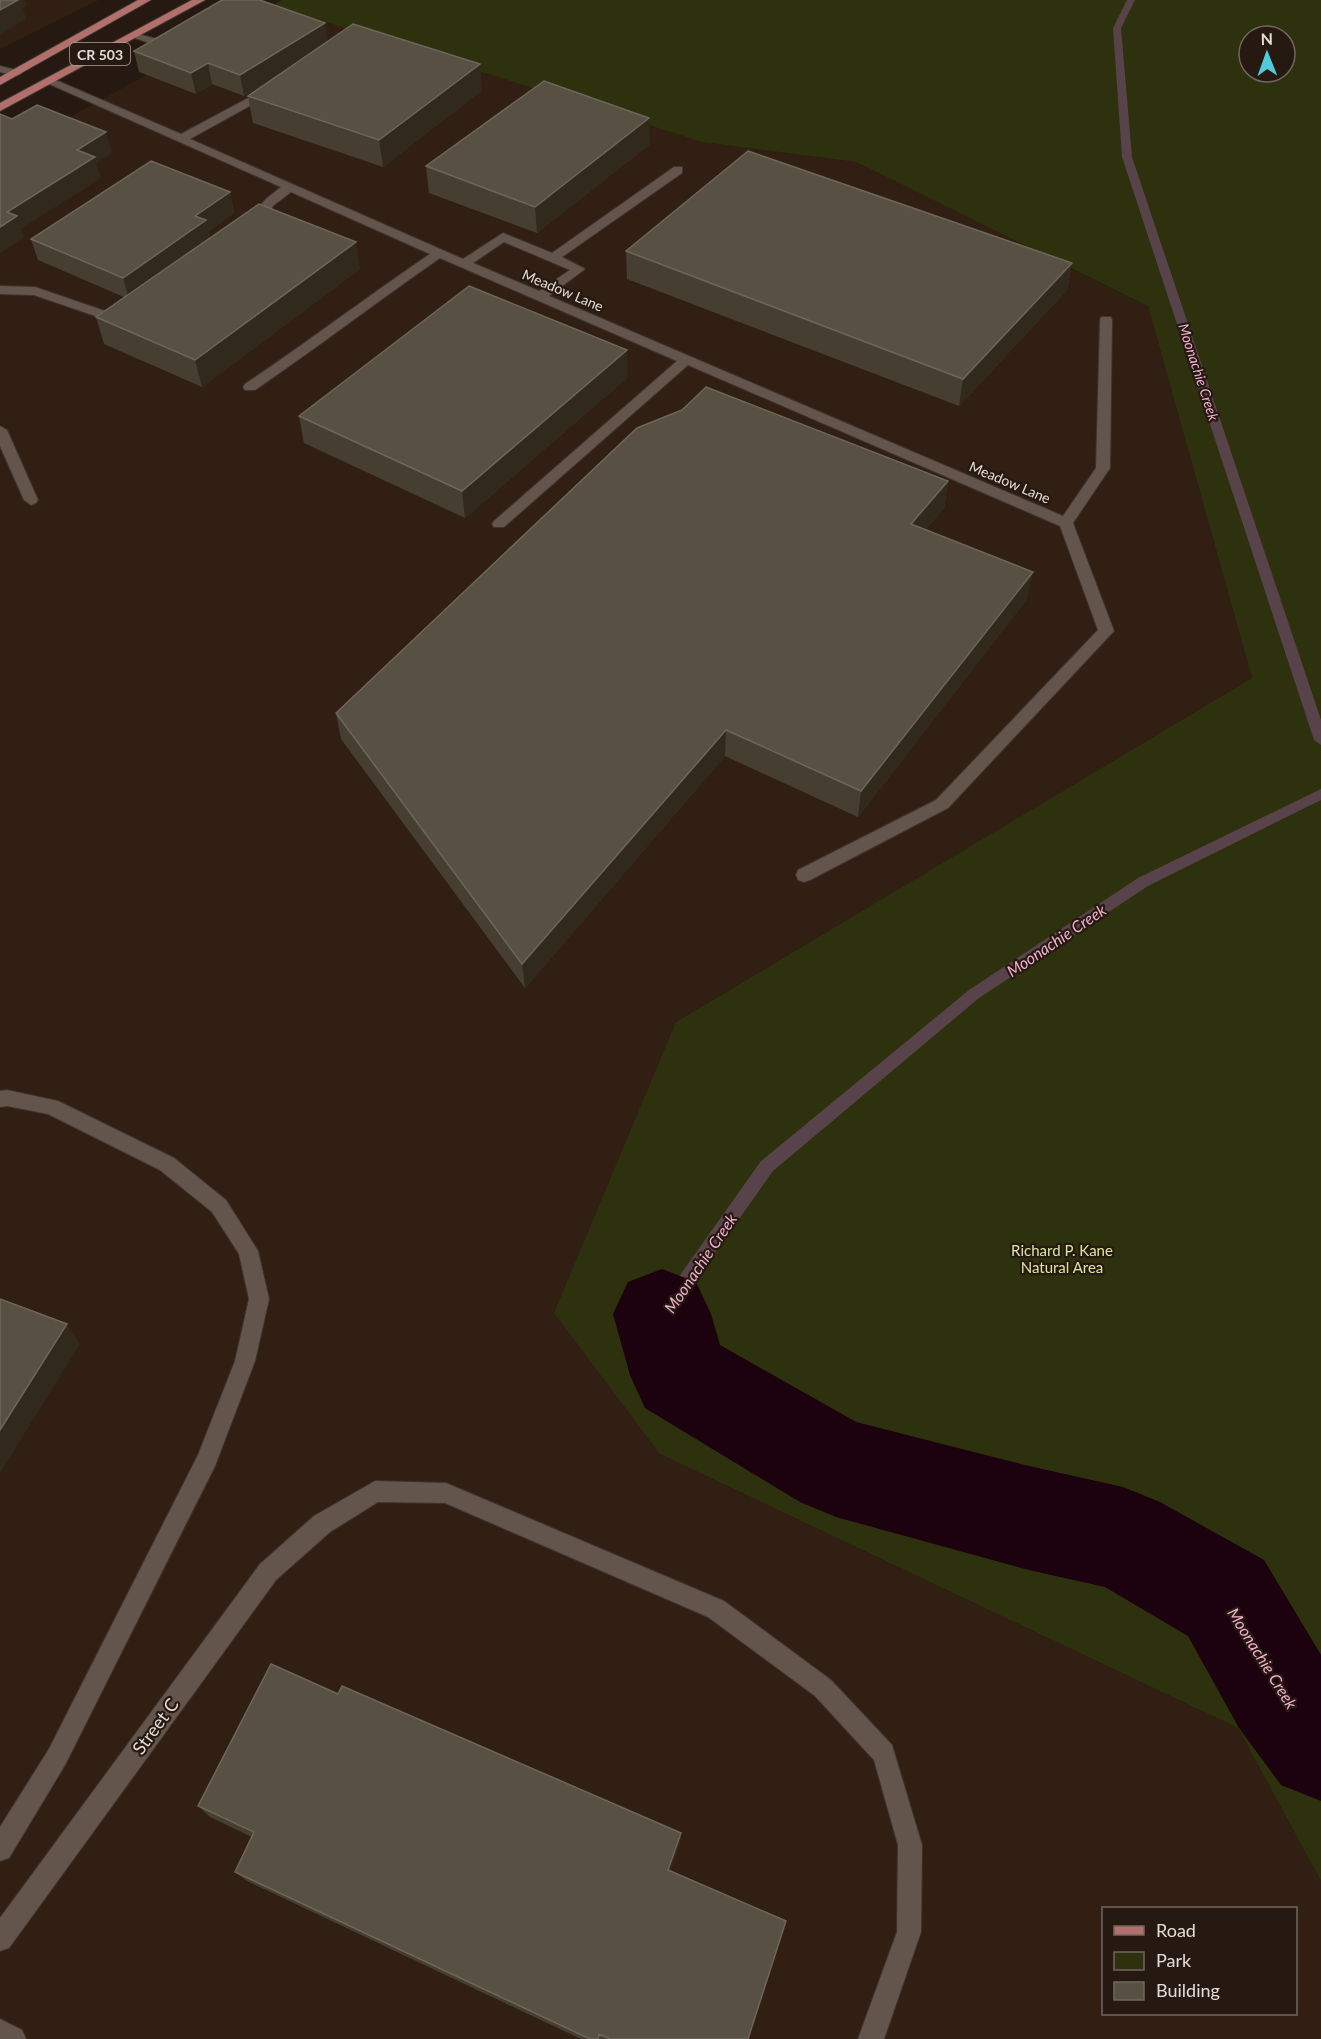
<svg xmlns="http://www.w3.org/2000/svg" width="1321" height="2039" font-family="Lato,sans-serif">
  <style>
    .built { fill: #311f14; fill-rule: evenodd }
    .green { fill: #2d310d; fill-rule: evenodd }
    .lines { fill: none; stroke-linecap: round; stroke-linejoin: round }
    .stream { fill: #58434b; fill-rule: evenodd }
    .river { fill: #1c010f; fill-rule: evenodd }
    .minor-casing { stroke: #3d3430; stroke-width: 2 }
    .major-casing { stroke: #3d3430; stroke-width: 2 }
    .minor { fill: #64554c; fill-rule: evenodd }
    .major { fill: #b2706c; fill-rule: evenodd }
    .wall { fill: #463f31 }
    .shaded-wall { fill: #32291d }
    .building { fill: #575043; stroke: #6d665a; stroke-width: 1.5 }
    .labels { text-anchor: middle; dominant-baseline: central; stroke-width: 4.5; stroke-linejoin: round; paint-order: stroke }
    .shield { fill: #251911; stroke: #aba29c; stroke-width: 1.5 }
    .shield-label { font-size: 14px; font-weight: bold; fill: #e5dcd7 }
    .far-street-label { font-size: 14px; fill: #e5dcd7; stroke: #251911 }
    .far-water-label { font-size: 14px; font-style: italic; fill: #f5b0d1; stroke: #251911 }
    .park-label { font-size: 15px; fill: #dce59f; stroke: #251911 }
    .water-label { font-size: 16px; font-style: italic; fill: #f5b0d1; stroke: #251911 }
    .near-street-label { font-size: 18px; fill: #e5dcd7; stroke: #251911 }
  </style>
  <rect width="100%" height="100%" fill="#251911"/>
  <!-- built -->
  <g class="built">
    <path d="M0,0H99L0,49Z"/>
    <path d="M272,5L702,142L856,162L1148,306L1252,678L676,1022L660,1454L1238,1728L1321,1881V2039H0V156ZM1104,1908H1296V2014H1104Z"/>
  </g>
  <!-- green -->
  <path class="green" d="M282,0H1321V1881L1238,1728L660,1454L554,1313L676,1022L1252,678L1148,306L856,162L702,142L272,5ZM1249,36H1285V72H1249Z"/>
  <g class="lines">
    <!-- stream -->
    <g class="stream">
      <path d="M1127,0H1135L1121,28L1132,157L1321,720V745L1314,740L1122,157L1113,28Z"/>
      <path d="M1321,789V800L1148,886L979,998L773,1171L668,1319L662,1322L656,1319L654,1314L656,1309L761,1161L969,990L1138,878Z"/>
    </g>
    <!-- river -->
    <path class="river" d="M662,1269L696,1282L711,1314L720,1345L856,1422L1029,1466L1123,1487L1160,1502L1264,1560L1321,1655V1801L1281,1785L1239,1728L1188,1636L1105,1587L1029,1570L836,1517L800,1502L645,1408L630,1375L613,1314L628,1282Z"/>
    <!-- minor casing -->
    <g class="minor-casing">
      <g id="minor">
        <path d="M174,32L179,35L178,37L158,46L129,36L134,33L157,39Z"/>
        <path d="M0,66L20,71L22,73L16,76L0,72Z"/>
        <path d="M51,78L181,134L265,89H273V93L190,139L463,259L503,233L552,253L674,167H682V173L562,257L585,269L549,296L1063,516L1096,468L1100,320L1101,317H1111L1112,320L1110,468L1073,523L1114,631L948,808L810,880L804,882L798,880L796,875L798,870L936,800L1098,630L1060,526L688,365L504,527H494L492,524L494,521L677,361L440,258C378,301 318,347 255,390H245L243,387L245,384C308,342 368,296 430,254L291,192L274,205L254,228H246V222L266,199L281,187L47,83V79ZM504,242L570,270L539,291L473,263Z"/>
        <path d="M0,286L35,287L108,312L123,308L129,312L128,315L107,320L34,295L0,294Z"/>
        <path d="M0,426L7,430L38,500L36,503L31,505L24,500L0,446Z"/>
        <path d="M7,1090L58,1101L174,1158L226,1200L258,1251L269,1299L255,1361L215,1466L65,1765L9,1858L0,1861V1827L49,1749L198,1455L235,1361L249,1299L239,1254L212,1212L160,1170L48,1114L7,1106L0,1107V1091Z"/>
        <path d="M375,1481L446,1483L724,1601L831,1680L892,1745L922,1845L921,1932L884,2039H858L897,1932L898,1845L874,1760L815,1696L708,1617L445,1503L378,1502L330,1532L276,1580L9,1948L0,1951V1918L260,1564L314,1516Z"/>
        <path d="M0,2019L22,2030L26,2039H0Z"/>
      </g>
    </g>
    <!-- major casing -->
    <g class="major-casing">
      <g id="major">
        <path d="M138,0H151L0,85V77Z"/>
        <path d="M192,0H205L0,111V103Z"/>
      </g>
    </g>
    <!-- minor -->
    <use href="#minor" class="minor"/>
    <!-- major -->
    <use href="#major" class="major"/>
  </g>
  <!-- wall -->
  <g class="wall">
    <path d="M328,41L482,90L383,167L253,123L248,96L285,71L244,96L212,84L196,94L139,72L134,51Z"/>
    <path d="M650,144L537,233L429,193L426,166Z"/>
    <path d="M230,192L234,213L209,231L210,238L360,269L202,387L104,344L96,317L124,297L38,260L31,239Z"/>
    <path d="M626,251L1072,263L1067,290L959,406L627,279Z"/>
    <path d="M628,377L465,518L304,443L299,416Z"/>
    <path d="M948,481L944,508L926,529L1027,599L858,817L725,756L525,988L341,739L336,713Z"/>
    <path d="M338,1694L681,1833L680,1843L670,1871L748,2039H581L247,1881L235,1872L252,1837L210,1817L198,1806Z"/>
  </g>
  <!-- shaded-wall -->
  <g class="shaded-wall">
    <path d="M8,0H25L26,6L23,8L26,19L0,35V10Z"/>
    <path d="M325,23L328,44L244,96L240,75Z"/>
    <path d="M208,63L212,84L196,94L191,73Z"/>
    <path d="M480,64L482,90L383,167L379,140Z"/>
    <path d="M649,118L650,144L537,233L535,207Z"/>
    <path d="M106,132L112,153L96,163L101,178L21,229L24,238L0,253V227L7,212L77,150Z"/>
    <path d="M230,192L234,213L209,231L211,242L129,299L123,278L195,216Z"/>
    <path d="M356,242L360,269L202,387L195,360Z"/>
    <path d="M1072,263L1067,290L959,406L963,379Z"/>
    <path d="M627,350L628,377L465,518L462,491Z"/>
    <path d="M948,481L944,508L907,551L911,524Z"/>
    <path d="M1033,572L1027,599L858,817L861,791Z"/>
    <path d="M726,730L725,756L525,988L522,964Z"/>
    <path d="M67,1324L80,1344L0,1473V1430Z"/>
    <path d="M681,1833L680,1843L668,1879V1870Z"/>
  </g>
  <!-- building -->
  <g class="building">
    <path d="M0,0H18L0,10Z"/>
    <path d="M222,0H260L325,23L240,75L208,63L191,73L134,51Z"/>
    <path d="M353,24L480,64L379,140L248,96Z"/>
    <path d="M544,81L649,118L535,207L426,166Z"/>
    <path d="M37,105L106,132L77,150L95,157L7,212L17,216L0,227V114L12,119Z"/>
    <path d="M748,151L1072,263L963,379L626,251Z"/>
    <path d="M151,161L230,192L195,216L206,220L123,278L31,239Z"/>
    <path d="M259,204L356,242L195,360L96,317Z"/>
    <path d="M469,286L627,350L462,491L299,416Z"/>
    <path d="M706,387L948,481L911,524L1033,572L861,791L726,730L522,964L336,713L637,428L682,410Z"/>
    <path d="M0,1299L67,1324L0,1430Z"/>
    <path d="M271,1664L338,1694L342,1686L681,1833L668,1870L786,1921L748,2039H610L599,2034L598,2039H590L235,1872L254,1832L198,1806Z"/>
  </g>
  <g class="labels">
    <!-- shield labels -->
    <rect class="shield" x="70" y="43" width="60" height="22" rx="4.5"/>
    <g class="shield-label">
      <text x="100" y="54">CR 503</text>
    </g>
    <!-- far-street labels -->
    <g class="far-street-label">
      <text transform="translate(563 290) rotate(23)">Meadow Lane</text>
      <text transform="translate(1010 482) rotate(23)">Meadow Lane</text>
    </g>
    <!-- far-water labels -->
    <g class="far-water-label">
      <text transform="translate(1199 372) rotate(72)">Moonachie Creek</text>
    </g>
    <!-- park labels -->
    <g class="park-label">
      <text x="1062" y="1250">Richard P. Kane<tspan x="1062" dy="17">Natural Area</tspan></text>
    </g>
    <!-- water labels -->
    <g class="water-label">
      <text transform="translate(1056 940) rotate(-34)">Moonachie Creek</text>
      <text transform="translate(700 1263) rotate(-56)">Moonachie Creek</text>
      <text transform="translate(1263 1658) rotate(58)">Moonachie Creek</text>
    </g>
    <!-- near-street labels -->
    <g class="near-street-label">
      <text transform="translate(155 1726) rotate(-54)">Street C</text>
    </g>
  </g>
  <!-- legend -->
  <rect x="1102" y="1907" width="195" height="108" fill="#251911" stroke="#726760" stroke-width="1.5"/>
  <rect x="1114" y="1926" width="30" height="9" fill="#b2706c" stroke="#726760" stroke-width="1.5"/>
  <text x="1156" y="1937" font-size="18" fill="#e5dcd7">Road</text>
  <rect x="1114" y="1952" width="30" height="18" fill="#2d310d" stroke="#726760" stroke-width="1.5"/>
  <text x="1156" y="1967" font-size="18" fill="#e5dcd7">Park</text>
  <rect x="1114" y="1982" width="30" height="18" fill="#575043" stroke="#726760" stroke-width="1.5"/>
  <text x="1156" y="1997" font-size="18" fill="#e5dcd7">Building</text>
  <!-- north arrow -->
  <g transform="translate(1267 54) rotate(359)"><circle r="28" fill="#251911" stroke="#726760" stroke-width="1.5"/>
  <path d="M0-4.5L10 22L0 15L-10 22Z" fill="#53cadc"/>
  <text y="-9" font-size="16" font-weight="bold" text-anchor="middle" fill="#e5dcd7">N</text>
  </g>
</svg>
